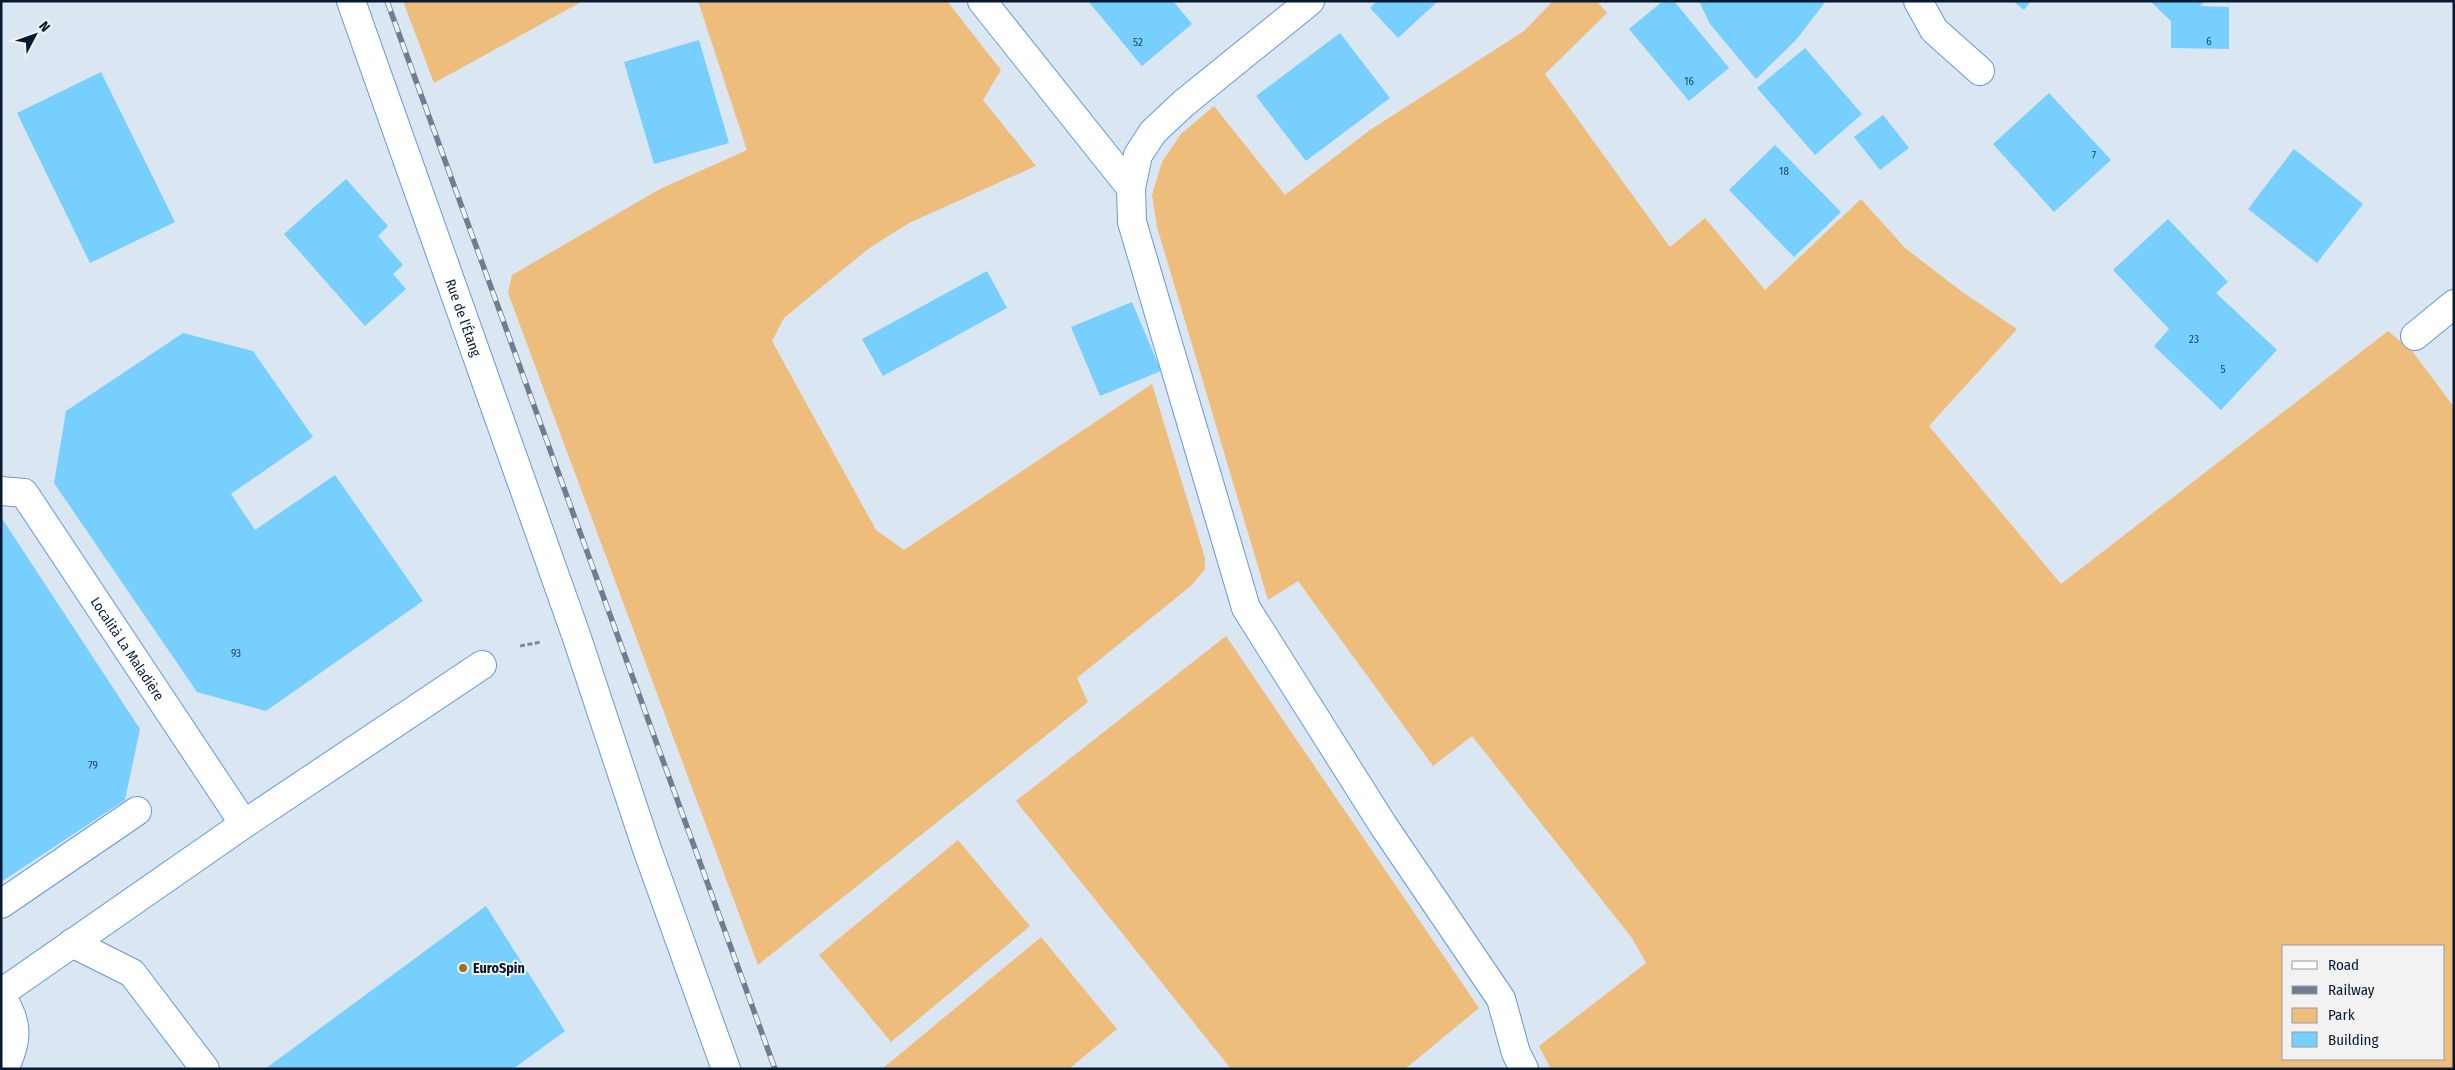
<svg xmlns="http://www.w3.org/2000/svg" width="2455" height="1070" font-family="'Fira Sans Condensed',sans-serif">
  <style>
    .green { fill: #eebd7b; fill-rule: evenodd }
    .building { fill: #76cffd }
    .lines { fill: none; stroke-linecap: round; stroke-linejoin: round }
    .minor-casing { stroke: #6499d6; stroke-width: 30 }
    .path { stroke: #7b8b9c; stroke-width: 3; stroke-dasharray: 5 2.5; stroke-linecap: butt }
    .minor { stroke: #fff; stroke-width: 28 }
    .rail-casing { stroke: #6e7e90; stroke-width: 5.5 }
    .rail { stroke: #f2f2f2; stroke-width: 4; stroke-dasharray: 11; stroke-linecap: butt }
    .poi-dot { fill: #a06f24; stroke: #f2f2f2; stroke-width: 2 }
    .labels { text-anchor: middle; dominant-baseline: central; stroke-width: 4; stroke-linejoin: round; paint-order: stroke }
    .number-label { font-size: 11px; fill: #224865 }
    .street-label { font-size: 14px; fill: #061b32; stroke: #f2f2f2 }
    .poi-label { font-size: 14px; font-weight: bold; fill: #061b32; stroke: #f2f2f2; text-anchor: start }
  </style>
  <rect width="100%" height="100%" fill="#dbe6f3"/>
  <!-- green -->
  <g class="green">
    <path d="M403,1H583L434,83Z"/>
    <path d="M698,1H947L1001,70L983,100L1036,166L909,223L868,249L784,318L772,341L876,530L904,550L1152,384L1205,558V569L1192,585L1077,678L1088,702L758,965L508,293L512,275L660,189L747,150Z"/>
    <path d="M1553,1H1597L1607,13L1545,74L1670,247L1705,218L1765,290L1861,199L1905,248L1961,291L2017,329L1929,426L2061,584L2388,331L2412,351L2454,407V1069H1551L1539,1046L1646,963L1632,938L1472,736L1433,766L1298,581L1268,600L1157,227L1152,195L1162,162L1181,134L1214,106L1285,195L1370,130L1524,31ZM2284,946H2444V1059H2284Z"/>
    <path d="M1226,636L1479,1008L1405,1069H1231L1016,801Z"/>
    <path d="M958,840L1030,926L891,1042L819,955Z"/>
    <path d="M1041,937L1117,1029L1069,1069H882Z"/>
  </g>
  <!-- building -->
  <g class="building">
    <path d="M1088,1H1173L1192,24L1142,66Z"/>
    <path d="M1377,1H1436L1437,2L1398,38L1370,8Z"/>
    <path d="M1663,1H1674L1729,68L1689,101L1629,29Z"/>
    <path d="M1699,1H1826L1796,40L1756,79L1710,24Z"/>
    <path d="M2013,1H2031L2024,10Z"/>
    <path d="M2150,1H2205L2200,6L2229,7V49L2171,48V21Z"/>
    <path d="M1340,33L1390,98L1306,161L1256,96Z"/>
    <path d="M699,40L729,143L654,164L624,62Z"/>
    <path d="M1805,48L1862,114L1815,155L1757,88Z"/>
    <path d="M101,72L175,222L90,263L17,113Z"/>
    <path d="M2049,93L2111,160L2054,212L1993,144Z"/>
    <path d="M1883,115L1909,148L1880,170L1854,137Z"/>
    <path d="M1775,145L1841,212L1794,257L1729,190Z"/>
    <path d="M2294,149L2363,204L2317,263L2248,209Z"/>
    <path d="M346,179L388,226L378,236L403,265L393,274L406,289L365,326L284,234Z"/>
    <path d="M2168,219L2228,282L2216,293L2277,350L2221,410L2154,346L2169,329L2113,270Z"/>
    <path d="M987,271L1007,308L883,376L862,339Z"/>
    <path d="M1132,302L1161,371L1100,396L1071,327Z"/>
    <path d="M183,333L253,351L313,437L231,494L255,530L335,475L423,601L266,711L197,692L54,483L66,411Z"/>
    <path d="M1,517L140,729L125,800L1,882Z"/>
    <path d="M486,906L565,1031L513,1069H265Z"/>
  </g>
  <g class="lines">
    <!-- minor casing -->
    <g class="minor-casing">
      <g id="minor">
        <path id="s1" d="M351,1L576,635L647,849L726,1069"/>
        <path d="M982,1L1131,188"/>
        <path d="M1310,1L1184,103L1153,132L1138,155L1131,188L1132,222L1246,608L1383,825L1501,999L1516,1053L1524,1069"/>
        <path d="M1918,1L1934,30L1980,71"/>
        <path d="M2415,336L2454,304"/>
        <path id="s2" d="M1,491L24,493L244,824"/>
        <path d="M1,904L137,811"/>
        <path d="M72,943L132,973L205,1069"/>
        <path d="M1,993L244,824L482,665"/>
        <path d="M1,996C19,1023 18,1041 4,1069"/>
      </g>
    </g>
    <!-- path -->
    <path class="path" d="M520,646L541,642"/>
    <!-- minor -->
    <use href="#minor" class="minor"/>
    <!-- rail casing -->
    <g class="rail-casing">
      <path id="rail" d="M387,1L775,1069"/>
    </g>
    <!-- rail -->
    <use href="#rail" class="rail"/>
  </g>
  <!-- markers -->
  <circle class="poi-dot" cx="463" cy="968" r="5"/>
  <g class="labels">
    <!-- number labels -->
    <g class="number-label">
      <text x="2209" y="41">6</text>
      <text x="1138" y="42">52</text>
      <text x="1689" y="81">16</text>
      <text x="2094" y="155">7</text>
      <text x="1784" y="171">18</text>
      <text x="2194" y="339">23</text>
      <text x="2223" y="369">5</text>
      <text x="236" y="653">93</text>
      <text x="93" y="765">79</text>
    </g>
    <!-- street labels -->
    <g class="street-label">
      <text stroke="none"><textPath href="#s1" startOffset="336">Rue de l'Étang</textPath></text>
      <text stroke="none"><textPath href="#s2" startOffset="210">Località La Maladière</textPath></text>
    </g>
    <!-- poi labels -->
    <g class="poi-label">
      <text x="473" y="968">EuroSpin</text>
    </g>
  </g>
  <!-- border -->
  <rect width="2455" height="1070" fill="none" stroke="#061b32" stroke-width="5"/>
  <!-- legend -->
  <rect x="2282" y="945" width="162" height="115" fill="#f2f2f2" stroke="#949ca5"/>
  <rect x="2292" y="961" width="25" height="8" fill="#ffffff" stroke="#949ca5"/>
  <text x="2328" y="970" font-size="15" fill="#061b32">Road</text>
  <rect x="2292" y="986" width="25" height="8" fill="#6e7e90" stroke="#949ca5"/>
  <text x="2328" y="995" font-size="15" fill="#061b32">Railway</text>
  <rect x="2292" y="1008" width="25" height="15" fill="#eebd7b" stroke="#949ca5"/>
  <text x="2328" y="1020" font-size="15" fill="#061b32">Park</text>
  <rect x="2292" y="1032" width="25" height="15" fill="#76cffd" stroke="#949ca5"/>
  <text x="2328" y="1045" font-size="15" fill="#061b32">Building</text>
  <!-- north arrow -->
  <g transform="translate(35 35) rotate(49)" stroke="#f2f2f2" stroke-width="4" paint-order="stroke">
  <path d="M0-4L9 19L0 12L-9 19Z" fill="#061b32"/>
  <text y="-8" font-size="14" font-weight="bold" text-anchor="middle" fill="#061b32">N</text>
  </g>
</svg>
